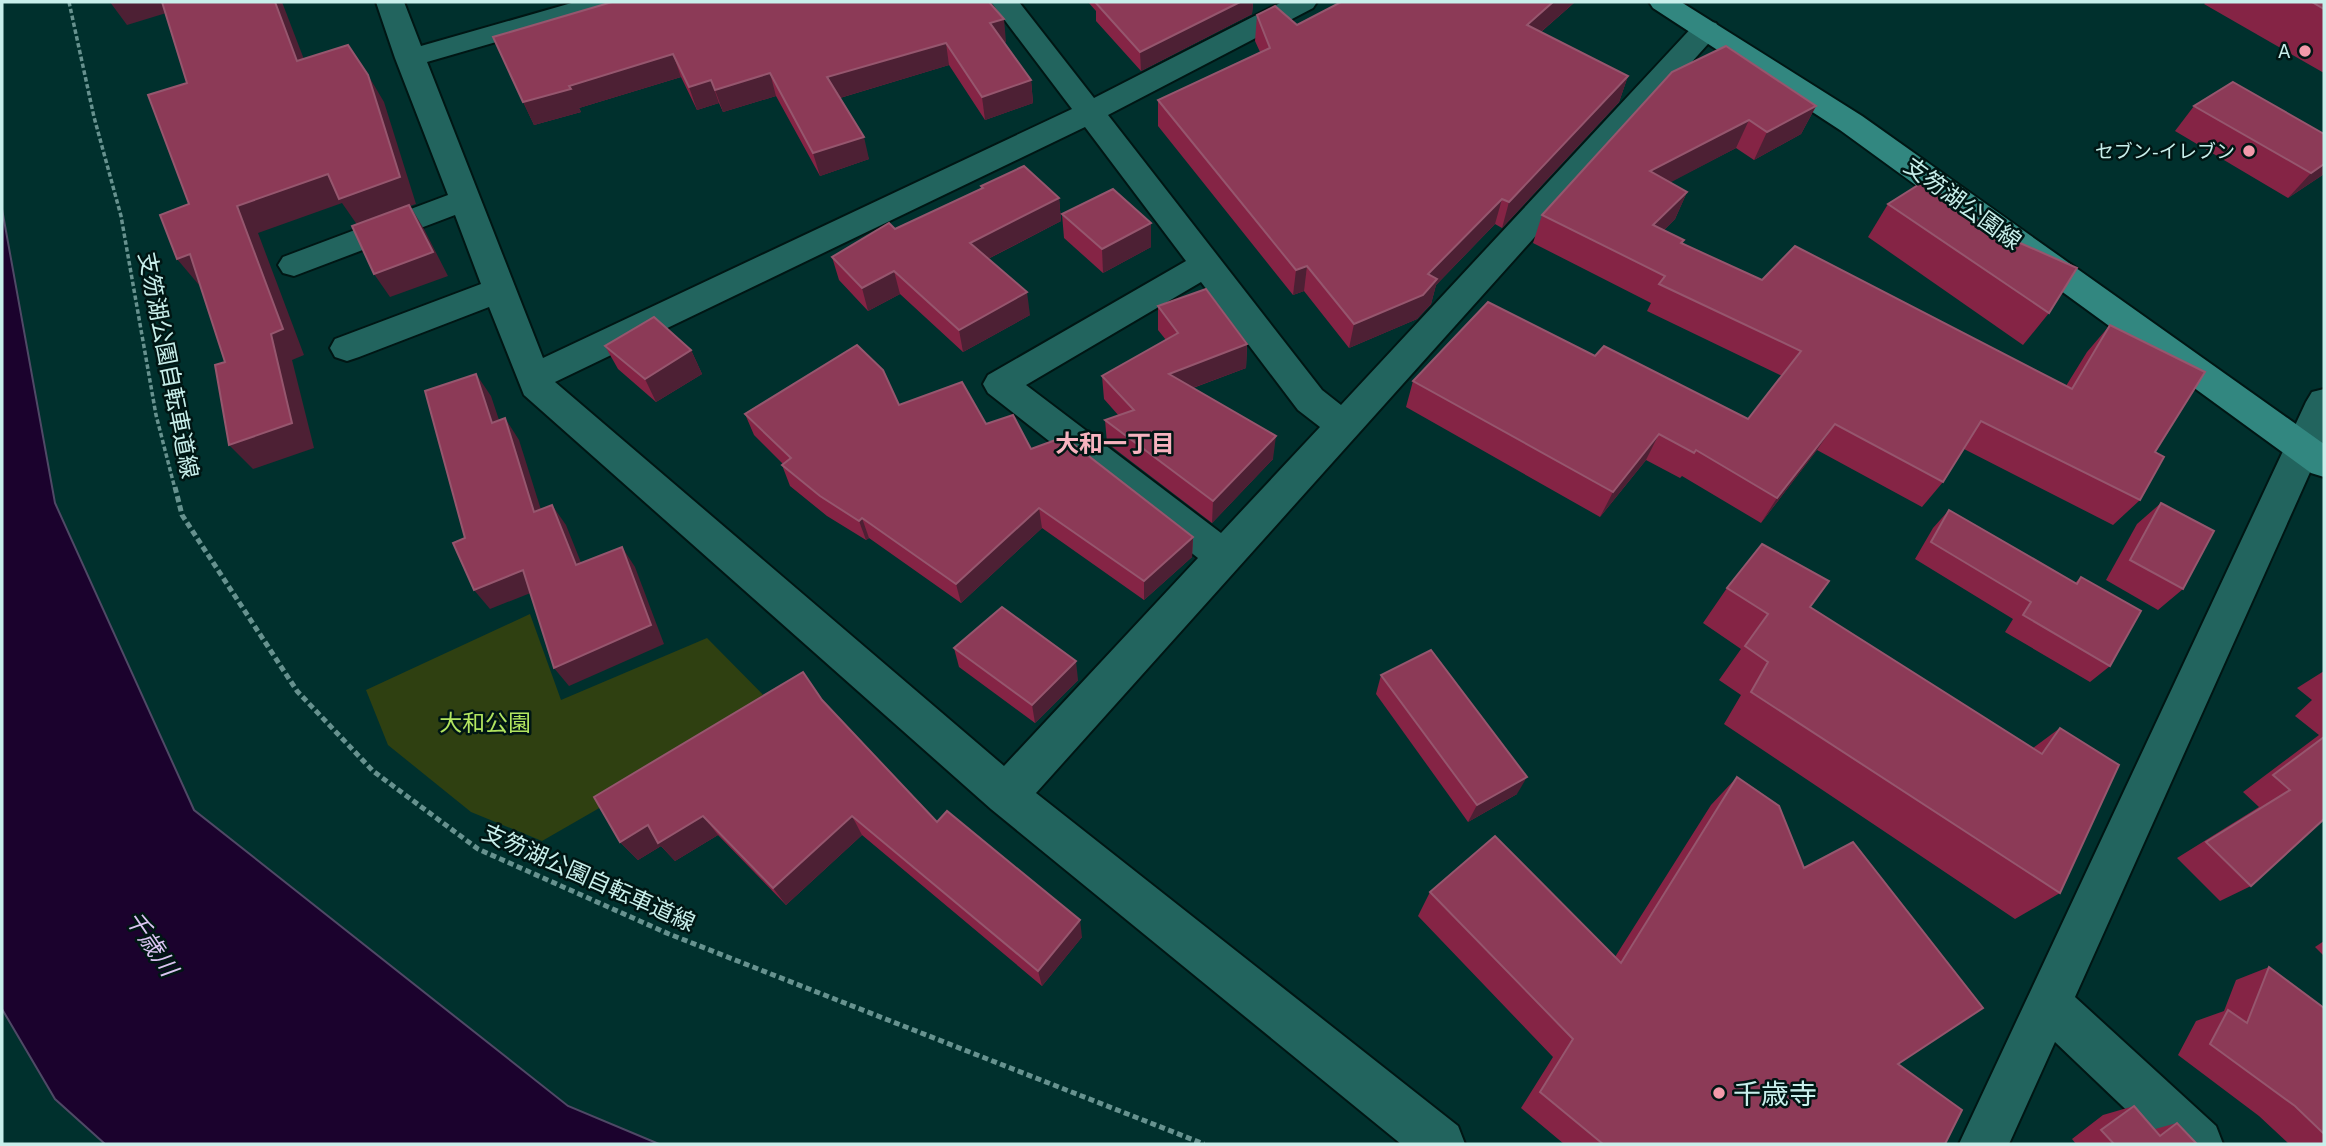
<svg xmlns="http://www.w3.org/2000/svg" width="2326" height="1146" font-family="'Public Sans','Noto Sans JP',sans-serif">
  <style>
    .green { fill: #2f4011 }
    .water { fill: #1b022d; stroke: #4f4966; stroke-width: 2 }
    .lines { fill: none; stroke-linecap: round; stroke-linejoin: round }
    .minor-casing { stroke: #001614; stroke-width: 4 }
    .major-casing { stroke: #001614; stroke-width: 4 }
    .path-far1 { stroke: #67928f; stroke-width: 3.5; stroke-dasharray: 4.5 2.5; stroke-linecap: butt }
    .path { stroke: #67928f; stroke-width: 5; stroke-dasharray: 6 3.5; stroke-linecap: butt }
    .minor { fill: #22645e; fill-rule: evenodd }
    .major { fill: #328780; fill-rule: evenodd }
    .wall { fill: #852445 }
    .shaded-wall { fill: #4d2034 }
    .building { fill: #8c3a57; stroke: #96566e; stroke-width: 2 }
    .poi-dot { fill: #f39aab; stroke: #001614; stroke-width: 2.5 }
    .labels { text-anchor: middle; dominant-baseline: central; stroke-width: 5; stroke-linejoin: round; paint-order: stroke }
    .far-poi-label { font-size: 19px; fill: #c8efeb; stroke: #001614; text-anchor: end }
    .street-label { font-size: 23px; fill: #c8efeb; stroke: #001614 }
    .park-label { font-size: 23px; fill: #b2e660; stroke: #001614 }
    .neighbourhood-label { font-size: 24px; font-weight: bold; fill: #f7b3bf; stroke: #001614 }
    .water-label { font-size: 24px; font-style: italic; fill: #dbc4f2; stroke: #001614 }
    .near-poi-label { font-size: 28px; fill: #c8efeb; stroke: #001614; text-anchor: start }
  </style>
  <rect width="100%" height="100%" fill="#00302d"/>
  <!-- green -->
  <path class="green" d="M530,614L561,700L707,638L775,707L542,841L471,812L388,745L366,690Z"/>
  <!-- water -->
  <path class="water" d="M2,209L55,503L194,810L568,1106L659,1144H105L55,1099L2,1009Z"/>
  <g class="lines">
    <!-- minor casing -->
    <g class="minor-casing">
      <g id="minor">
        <path d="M376,2H404L421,46L575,2H618L614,8L427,62L543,358L1072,109L991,2H1019L1094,98L1282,2H1317L1313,8L1108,115L1322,390L1341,405L1696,23L1706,21L1716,23L1720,29L1716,35L1036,793L1458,1126L1465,1144H1401L991,809L524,395L489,307L359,357L347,361L335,357L330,348L335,339L481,284L455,215L294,276L283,273L278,265L283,257L448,195L395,58ZM1085,127L1186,261L988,375L983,384L988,393L1198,558L1004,766L555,382ZM1201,282L1298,410L1320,427L1221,533L1026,385Z"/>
        <path d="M2324,389V441L2075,997L2216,1126L2223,1144H2162L2055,1042L2009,1144H1959L2306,402L2312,392Z"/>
      </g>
    </g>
    <!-- major casing -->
    <g class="major-casing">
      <path id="major" d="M1649,2H1681L1862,116L2324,444V477L2311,473L1840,130L1653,8Z"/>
    </g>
    <!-- path-far1 -->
    <path class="path-far1" d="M69,2L94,117L121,216L156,415L175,489"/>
    <!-- path -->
    <path class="path" d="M175,487L182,515L297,691L373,771L478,849L669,934L1204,1144"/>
    <!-- minor -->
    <use href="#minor" class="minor"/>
    <!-- major -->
    <use href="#major" class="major"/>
  </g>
  <!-- wall -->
  <g class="wall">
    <path d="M1088,2H1253L1252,14L1141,71L1096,21V11Z"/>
    <path d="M1341,2H1575L1541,32L1628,76L1619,102L1502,228L1495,224L1436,285L1431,304L1417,319L1349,348L1304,291L1293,295L1158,126V100L1260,52L1255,41L1257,15L1297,25Z"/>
    <path d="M2206,2H2324V73L2204,4Z"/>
    <path d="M493,37L1006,42L1004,43L1031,80L1033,103L985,120L949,65L840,98L869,159L820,176L776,96L723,112L719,103L697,110L681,77L579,108L581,112L534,125Z"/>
    <path d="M1672,72L1816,106L1801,134L1754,160L1736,148L1670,182L1687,192L1675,219L1664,230L1684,240L1682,243L1762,280L2066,386L2087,352L2110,325L2155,452L2140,500L2113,525L1964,449L1943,482L1922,507L1817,450L1761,523L1682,476L1680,478L1646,460L1600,517L1406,407L1413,381L1595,356L1748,419L1782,376L1647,311L1651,303L1533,243L1542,215Z"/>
    <path d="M2194,106L2324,174L2288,198L2175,131Z"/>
    <path d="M981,186L1059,198L1061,221L988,259L1030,315L963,352L900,294L868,311L839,280L832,257L982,189Z"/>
    <path d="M1888,204L2049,313L2023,345L1868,237Z"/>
    <path d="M1062,214L1151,223V247L1103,273L1064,238Z"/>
    <path d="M1158,306L1247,344L1246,368L1193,388L1273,459L1212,523L1107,443L1105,420L1119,416L1104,399L1102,376L1166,340L1158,330Z"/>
    <path d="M605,346L691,350L702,374L656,402L618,369Z"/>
    <path d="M899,405L986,424L1193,537L1192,557L1144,600L1042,528L961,603L869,538L866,540L827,516L790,486L782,465L783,464L754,435L745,414Z"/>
    <path d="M2161,503L2183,589L2158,610L2106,580L2137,524Z"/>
    <path d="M1949,510L2075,583L2081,577L2110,666L2090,682L2005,632L2013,619L1915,559L1933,528Z"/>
    <path d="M1727,588L1810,607L2033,748L2060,728V893L2015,919L1724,724L1741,695L1719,680L1741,649L1703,623Z"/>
    <path d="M954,648L1078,680L1035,723L959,667Z"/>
    <path d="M2324,671V819L2251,886L2220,901L2177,858L2259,807L2243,792L2319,735L2295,716L2312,700L2297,688Z"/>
    <path d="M1381,675L1517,794L1468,822L1376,694Z"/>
    <path d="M822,700L937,822L1082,937L1042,986L862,835L786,905L718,835L675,861L661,846L638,860L620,842Z"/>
    <path d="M1737,777L1804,868L1898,1064L1945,1144H1564L1521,1108L1553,1057L1418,916L1430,892L1615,957L1711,805Z"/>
    <path d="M2324,941V956L2315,947Z"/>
    <path d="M2269,967L2324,1008V1144H2289L2259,1116L2178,1055L2196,1021L2224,1011L2236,980Z"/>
    <path d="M2134,1106L2155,1129L2177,1123L2197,1144H2076L2072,1139L2103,1115Z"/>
  </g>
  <!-- shaded-wall -->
  <g class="shaded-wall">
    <path d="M110,2H170L176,10L127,25Z"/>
    <path d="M275,2H282L315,88L297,61Z"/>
    <path d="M1240,2H1253L1252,14L1141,71L1140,52Z"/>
    <path d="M1553,2H1575L1520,50L1527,25Z"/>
    <path d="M1004,19L1006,42L993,46L990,23Z"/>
    <path d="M946,43L949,65L833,100L827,77Z"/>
    <path d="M673,54L681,77L579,108L581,112L534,125L523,102L569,86Z"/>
    <path d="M770,73L776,96L723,112L715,90Z"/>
    <path d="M368,75L384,102L416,204L410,206L424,229L448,276L390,297L374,274L358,226L342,203L258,233L304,355L292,360L314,448L253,469L229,445L237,206Z"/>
    <path d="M1628,76L1619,102L1502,228L1509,202Z"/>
    <path d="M711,80L719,103L697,110L689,87Z"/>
    <path d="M1031,80L1033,103L985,120L982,97Z"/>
    <path d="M1816,106L1801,134L1754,160L1767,132Z"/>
    <path d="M1749,120L1736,148L1639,199L1650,171Z"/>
    <path d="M864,137L869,159L820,176L813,153Z"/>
    <path d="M2324,164V174L2288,198L2311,173Z"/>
    <path d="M1687,192L1675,219L1641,253L1653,225Z"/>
    <path d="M1059,198L1061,221L974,266L970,243Z"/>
    <path d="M1502,199L1495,224L1436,285L1431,304L1417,319L1349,348L1354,324L1428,274Z"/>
    <path d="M1151,223V247L1103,273L1102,249Z"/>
    <path d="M190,254L199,285L177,259Z"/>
    <path d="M1307,266L1304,291L1293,295L1296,270Z"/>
    <path d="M894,271L900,294L868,311L862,288Z"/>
    <path d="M1027,292L1030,315L963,352L959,330Z"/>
    <path d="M1247,344L1246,368L1168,397L1169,374Z"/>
    <path d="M691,350L702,374L656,402L645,379Z"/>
    <path d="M476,374L491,396L507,444L492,423Z"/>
    <path d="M505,418L519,440L548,532L534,512Z"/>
    <path d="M1835,424L1817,450L1761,523L1777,498Z"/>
    <path d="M1659,434L1646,460L1600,517L1613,492Z"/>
    <path d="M1276,436L1273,459L1212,523L1213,501Z"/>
    <path d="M552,505L566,525L590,585L576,565Z"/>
    <path d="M1039,508L1042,528L961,603L956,584Z"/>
    <path d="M862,518L869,538L866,540L859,521Z"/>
    <path d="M1193,537L1192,557L1144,600V581Z"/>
    <path d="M622,547L635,567L664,644L569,686L554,668Z"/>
    <path d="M523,570L538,590L490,609L474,590Z"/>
    <path d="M1076,661L1078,680L1035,723L1032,705Z"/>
    <path d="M1527,777L1517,794L1468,822L1477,805Z"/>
    <path d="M703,816L718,835L675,861L661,846L638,860L620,842L648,825Z"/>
    <path d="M852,816L862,835L786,905L773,888Z"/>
    <path d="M1080,920L1082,937L1042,986L1038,971Z"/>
  </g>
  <!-- building -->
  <g class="building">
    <path d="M162,2H275L297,61L348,45L368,75L400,177L339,199L328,174L237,206L283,329L271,334L292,423L229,445L215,365L225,362L190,254L177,259L160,215L189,204L148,95L187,83Z"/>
    <path d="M612,2H989L1004,19L990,23L1031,80L982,97L946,43L827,77L864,137L813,153L770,73L715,90L711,80L689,87L673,54L569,86L571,89L523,102L493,37Z"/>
    <path d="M1095,2H1240L1140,52Z"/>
    <path d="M1341,2H1553L1527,25L1628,76L1509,202L1502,199L1428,274L1437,279L1423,295L1354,324L1307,266L1296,270L1158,100L1270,48L1257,15L1275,6L1297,25Z"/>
    <path d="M2312,2H2324V9Z"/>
    <path d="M1726,46L1816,106L1767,132L1749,120L1650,171L1687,192L1653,225L1684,240L1681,243L1762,280L1795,246L2072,389L2110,325L2205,372L2155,452L2164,457L2140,500L1981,421L1943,482L1835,424L1777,498L1696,450L1694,453L1659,434L1613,492L1413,381L1488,302L1595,356L1604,346L1748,419L1801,351L1659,284L1665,276L1542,215L1672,72Z"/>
    <path d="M2233,82L2324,134V164L2311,173L2194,106Z"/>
    <path d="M1024,166L1059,198L970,243L1027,292L959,330L894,271L862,288L832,257L889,223L895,229L983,188L981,186Z"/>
    <path d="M1923,182L1993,231L2077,268L2049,313L1888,204Z"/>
    <path d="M1113,189L1151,223L1102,249L1062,214Z"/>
    <path d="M409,205L433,252L374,274L352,226Z"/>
    <path d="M1206,289L1247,344L1169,374L1276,436L1213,501L1105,420L1134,410L1102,376L1178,333L1158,306Z"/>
    <path d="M654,317L691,350L645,379L605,346Z"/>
    <path d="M857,345L883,370L899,405L962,382L986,424L1013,415L1031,449L1064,437L1193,537L1144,581L1039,508L956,584L862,518L859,521L820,496L782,465L791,458L745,414Z"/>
    <path d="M476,374L492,423L505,418L534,512L552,505L576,565L622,547L651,625L554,668L523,570L474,590L453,543L465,538L425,391Z"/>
    <path d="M2161,503L2214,531L2183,589L2130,560Z"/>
    <path d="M1949,510L2077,584L2081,577L2141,611L2110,666L2023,615L2031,602L1931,542Z"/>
    <path d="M1762,544L1829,581L1810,607L2042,754L2060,728L2119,765L2060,893L1751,692L1768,662L1745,646L1768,614L1727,588Z"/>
    <path d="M1002,607L1076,661L1032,705L954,648Z"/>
    <path d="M1431,650L1527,777L1477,805L1381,675Z"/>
    <path d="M803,672L822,700L937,822L947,811L1080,920L1038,971L852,816L773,888L703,816L658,843L648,825L620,842L594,797Z"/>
    <path d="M2324,737V819L2251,886L2206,842L2290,790L2273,775Z"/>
    <path d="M1737,777L1779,806L1804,868L1853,842L1983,1008L1898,1064L1962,1110L1945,1144H1603L1540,1092L1573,1039L1430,892L1495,836L1621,963Z"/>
    <path d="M2269,967L2324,1008V1134L2295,1106L2210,1044L2228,1010L2247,1023Z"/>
    <path d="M2134,1106L2160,1136L2177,1123L2197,1144H2114L2101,1130Z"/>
  </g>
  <!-- markers -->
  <g class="poi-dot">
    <circle cx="2305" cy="51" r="7"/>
    <circle cx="2249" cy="151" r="7"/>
    <circle cx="1719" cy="1093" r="7"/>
  </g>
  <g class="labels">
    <!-- far-poi labels -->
    <g class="far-poi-label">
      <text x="2291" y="51">A</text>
      <text x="2235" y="151">セブン-イレブン</text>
    </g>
    <!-- street labels -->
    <g class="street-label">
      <text transform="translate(1963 203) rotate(36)">支笏湖公園線</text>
      <text transform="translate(169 365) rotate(79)">支笏湖公園自転車道線</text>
      <text transform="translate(589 877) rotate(24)">支笏湖公園自転車道線</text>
    </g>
    <!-- park labels -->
    <g class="park-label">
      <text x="485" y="722">大和公園</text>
    </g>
    <!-- neighbourhood labels -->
    <g class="neighbourhood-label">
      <text x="1115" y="443">大和一丁目</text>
    </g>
    <!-- water labels -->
    <g class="water-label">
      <text transform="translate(152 943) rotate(56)">千歳川</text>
    </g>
    <!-- near-poi labels -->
    <g class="near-poi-label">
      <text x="1733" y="1093">千歳寺</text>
    </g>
  </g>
  <!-- border -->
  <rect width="2326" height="1146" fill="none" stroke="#c8efeb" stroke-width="7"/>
</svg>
